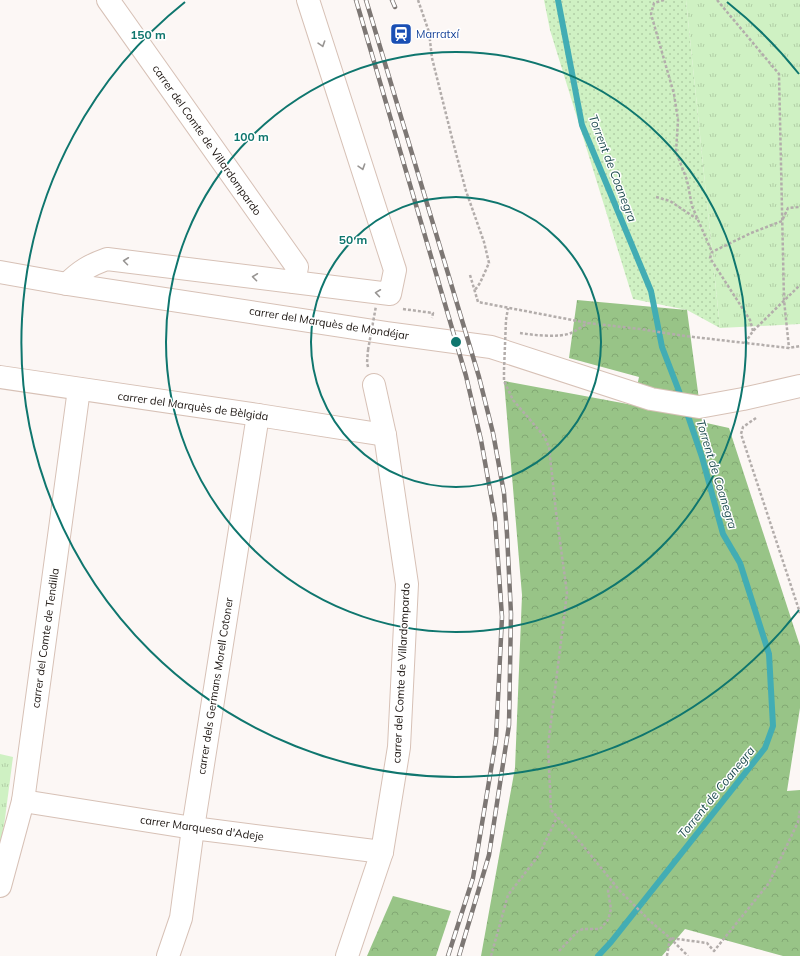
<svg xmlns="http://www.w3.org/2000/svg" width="800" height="956" font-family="Mulish,sans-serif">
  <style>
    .grass { fill: url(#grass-dots) }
    .forest { fill: url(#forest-crowns) }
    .park { fill: url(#park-tufts) }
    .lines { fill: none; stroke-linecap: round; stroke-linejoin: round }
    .stream { stroke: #42adb4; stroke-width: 6 }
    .minor-casing { stroke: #d7c1b6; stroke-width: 24 }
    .path { stroke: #b3adab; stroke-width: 2.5; stroke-dasharray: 3 2; stroke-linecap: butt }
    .minor { stroke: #fff; stroke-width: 22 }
    .rail-casing { stroke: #7d7774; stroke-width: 4.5 }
    .rail { stroke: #fff; stroke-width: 3; stroke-dasharray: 9; stroke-linecap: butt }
    .path-bridge { stroke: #b3adab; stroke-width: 2.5; stroke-dasharray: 3 2; stroke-linecap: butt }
    .oneway { stroke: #989593 }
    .ring { fill: none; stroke: #0f766e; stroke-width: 2 }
    .labels { text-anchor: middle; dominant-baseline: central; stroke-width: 3; stroke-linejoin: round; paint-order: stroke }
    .transit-label { font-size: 11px; fill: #164399; stroke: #fff; text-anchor: start }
    .street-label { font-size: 11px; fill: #1a130f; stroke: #fff }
    .water-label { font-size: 12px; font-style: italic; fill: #1c4b4e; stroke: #fff }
    .centre { fill: #0f766e; stroke: #fff; stroke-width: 2 }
    .ring-label { font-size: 12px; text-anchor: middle; font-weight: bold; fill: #0f766e; stroke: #fff; stroke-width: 3; stroke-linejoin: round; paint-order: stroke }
  </style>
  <defs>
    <pattern id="grass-dots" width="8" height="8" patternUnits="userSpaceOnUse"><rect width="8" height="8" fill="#cff1c3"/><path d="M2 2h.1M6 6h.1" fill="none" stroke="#b1cea6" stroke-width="1.8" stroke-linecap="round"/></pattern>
    <pattern id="forest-crowns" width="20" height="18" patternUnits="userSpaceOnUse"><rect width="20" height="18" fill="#98c487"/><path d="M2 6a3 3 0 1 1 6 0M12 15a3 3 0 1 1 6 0" fill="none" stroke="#82a873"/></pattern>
    <pattern id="park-tufts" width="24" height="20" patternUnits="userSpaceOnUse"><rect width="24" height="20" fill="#cff1c3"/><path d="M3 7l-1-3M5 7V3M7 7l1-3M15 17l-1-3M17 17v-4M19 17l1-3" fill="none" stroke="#b1cea6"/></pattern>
  </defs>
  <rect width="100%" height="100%" fill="#fcf7f5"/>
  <!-- grass -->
  <path class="grass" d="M544,0H686L720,328L687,310L633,299L550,30Z"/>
  <!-- forest -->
  <g class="forest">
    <path d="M577,300L687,310L702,422L729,428L800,646V708L787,791L800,790V956H783L685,929L662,956H481L515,768L522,595L504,381L633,405L639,377L569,358Z"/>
    <path d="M393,896L451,911L436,956H367Z"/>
  </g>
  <!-- park -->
  <g class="park">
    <path d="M686,0H800V324L720,328Z"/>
    <path d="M0,754L13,757L4,826L0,844Z"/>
  </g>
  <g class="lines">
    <!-- stream -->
    <g class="stream">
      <path d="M558,0L582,125L651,291L662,347L682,399"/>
      <path d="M598,956L611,942L765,748L773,726L769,654L740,563L723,534L702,457L686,410"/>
    </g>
    <!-- minor casing -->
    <g class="minor-casing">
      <g id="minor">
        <path d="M108,0L297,267L294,282"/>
        <path d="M0,272L67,284L387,333L491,347L651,399L699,407L743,399L800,386"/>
        <path d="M67,284C80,271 90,265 107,259L390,294L395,270L308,0"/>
        <path d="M0,377L258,415L385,435"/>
        <path d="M23,801L193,828L382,852"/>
        <path d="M0,886L23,801L79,389"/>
        <path d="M168,956L181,918L193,828L258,415"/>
        <path d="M347,956L382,852L399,747L407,584L385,435L374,385"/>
      </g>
    </g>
    <!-- path -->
    <g class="path">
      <path d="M418,0L429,32L432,58L452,138L466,191L484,242L489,263L480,283L475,290"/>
      <path d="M664,0L654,3L651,14L674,94L678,120L676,152L687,180L692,206L712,252"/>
      <path d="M717,0L779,74L784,300L789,348"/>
      <path d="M656,197L670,201L697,219"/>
      <path d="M470,275L478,302L588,323L640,329L685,336L789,348L800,346"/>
      <path d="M403,309L433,313L432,318"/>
      <path d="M506,320L508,308"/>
      <path d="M753,331L750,320L710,258L712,252L751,233L782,221L788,208L800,207"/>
      <path d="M520,333C532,335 560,338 571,333C577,330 583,326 588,323"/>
      <path d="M745,343L753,331L800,285"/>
      <path d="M368,367L367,363L368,350"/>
      <path d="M504,372V381L513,400L544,436L549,447L556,512L567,593L548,746L551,810L575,836L620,891L650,921L670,938L688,956"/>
      <path d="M756,418L743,427L741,434L800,613"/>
      <path d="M559,951L578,931L583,929H600L608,920L611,909L608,891L614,882"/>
      <path d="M491,956L508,895L539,855L557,817"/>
      <path d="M667,956L670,938L707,943L714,951L769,883L798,822L800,810"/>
    </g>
    <!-- minor -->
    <use href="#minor" class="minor"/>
    <!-- rail casing -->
    <g class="rail-casing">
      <g id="rail">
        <path d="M356,0L466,376L481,440L495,518L502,617L496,739L473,878L448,956"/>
        <path d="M366,0L479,377L493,433L504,493L507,534L511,614L509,725L489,855L459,956"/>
        <path d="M392,0L395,7"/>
      </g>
    </g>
    <!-- rail -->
    <use href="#rail" class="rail"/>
    <!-- path-bridge -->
    <g class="path-bridge">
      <path d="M368,350L376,306"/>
      <path d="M504,370L506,320"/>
    </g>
  </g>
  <!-- one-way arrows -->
  <defs><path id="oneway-chevron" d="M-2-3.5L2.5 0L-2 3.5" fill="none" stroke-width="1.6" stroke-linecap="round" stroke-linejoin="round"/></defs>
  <g class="oneway">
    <use href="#oneway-chevron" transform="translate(322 44) rotate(72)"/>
    <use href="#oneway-chevron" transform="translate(362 167) rotate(72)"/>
    <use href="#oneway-chevron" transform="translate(126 261) rotate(-173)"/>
    <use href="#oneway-chevron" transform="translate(255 277) rotate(-173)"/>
    <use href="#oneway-chevron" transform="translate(378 293) rotate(-172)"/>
  </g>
  <!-- distance rings -->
  <g class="ring">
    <circle cx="456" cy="342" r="145"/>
    <circle cx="456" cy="342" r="290"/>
    <path d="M799 610A435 435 0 1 1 185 2M727 2A435 435 0 0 1 799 74"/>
  </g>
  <!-- icons -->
  <defs>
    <g id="station-square" transform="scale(1.15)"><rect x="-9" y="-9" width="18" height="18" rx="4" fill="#1a4fb4" stroke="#fff"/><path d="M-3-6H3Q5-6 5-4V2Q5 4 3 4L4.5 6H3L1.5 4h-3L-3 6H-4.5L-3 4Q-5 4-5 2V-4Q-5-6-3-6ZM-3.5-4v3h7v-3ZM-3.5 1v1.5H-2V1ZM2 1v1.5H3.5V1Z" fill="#fff"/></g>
  </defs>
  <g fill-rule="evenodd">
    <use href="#station-square" x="401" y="34"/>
  </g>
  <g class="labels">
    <!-- transit labels -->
    <g class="transit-label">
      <text x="416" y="34">Marratxí</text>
    </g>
    <!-- street labels -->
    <g class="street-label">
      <text transform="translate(207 140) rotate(55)">carrer del Comte de Villardompardo</text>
      <text transform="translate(329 323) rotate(9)">carrer del Marquès de Mondéjar</text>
      <text transform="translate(193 406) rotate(8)">carrer del Marquès de Bèlgida</text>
      <text transform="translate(45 638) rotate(-82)">carrer del Comte de Tendilla</text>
      <text transform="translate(401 673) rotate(-87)">carrer del Comte de Villardompardo</text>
      <text transform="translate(215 686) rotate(-81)">carrer dels Germans Morell Cotoner</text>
      <text transform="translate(202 828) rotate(8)">carrer Marquesa d'Adeje</text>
    </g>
    <!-- water labels -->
    <g class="water-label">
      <text transform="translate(613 168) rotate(69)">Torrent de Coanegra</text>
      <text transform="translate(717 474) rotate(73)">Torrent de Coanegra</text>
      <text transform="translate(716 792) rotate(-51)">Torrent de Coanegra</text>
    </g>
  </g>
  <circle cx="456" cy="342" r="6" class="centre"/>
  <g class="ring-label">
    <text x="148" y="39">150 m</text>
    <text x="251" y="141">100 m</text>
    <text x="353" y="244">50 m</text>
  </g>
</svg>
